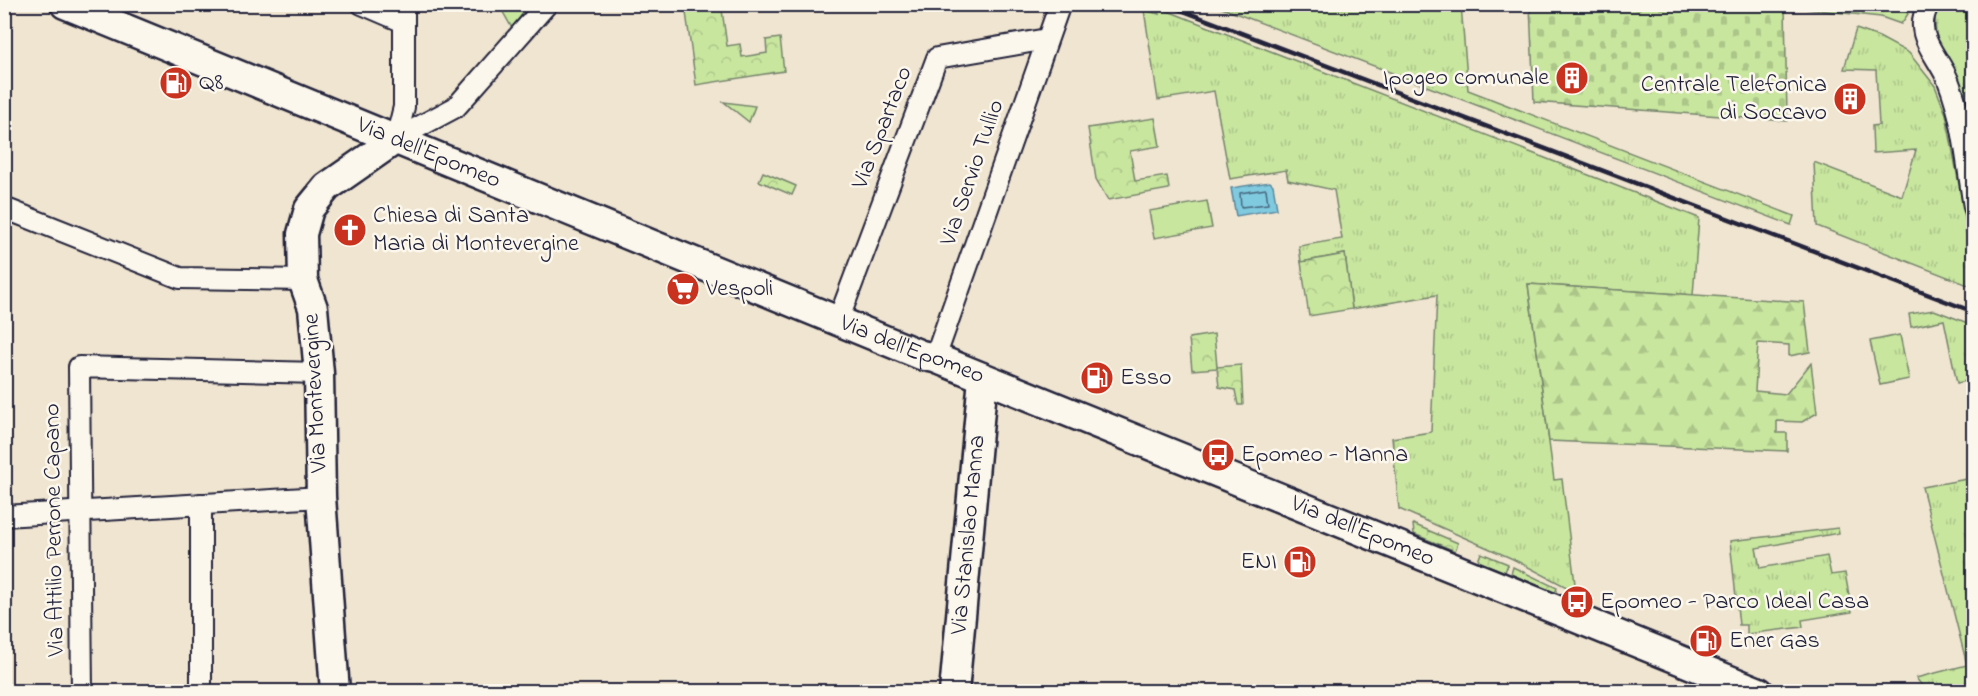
<svg xmlns="http://www.w3.org/2000/svg" width="1978" height="696" font-family="'Indie Flower',sans-serif">
  <style>
    .grass { fill: url(#grass-tufts); stroke: #75846c; stroke-width: 1.5 }
    .forest { fill: url(#forest-firs); stroke: #75846c; stroke-width: 1.5 }
    .cemetery { fill: url(#cemetery-stones); stroke: #75846c; stroke-width: 1.5 }
    .park { fill: url(#park-crowns); stroke: #75846c; stroke-width: 1.5 }
    .garden { fill: #c8e69e; stroke: #75846c; stroke-width: 1.5 }
    .water { fill: #7fcadf; stroke: #5a879d; stroke-width: 1.5 }
    .lines { fill: none; stroke-linecap: round; stroke-linejoin: round }
    .shore { stroke: #47657d; stroke-width: 1.5 }
    .street-casing { stroke: #22223b; stroke-width: 24 }
    .secondary-casing { stroke: #22223b; stroke-width: 33 }
    .street { stroke: #fbf7ec; stroke-width: 20 }
    .secondary { stroke: #fbf7ec; stroke-width: 28 }
    .rail { stroke: #22223b; stroke-width: 4.5 }
    .labels { text-anchor: middle; dominant-baseline: central; stroke-width: 5; stroke-linejoin: round; paint-order: stroke }
    .poi-label { font-size: 24px; fill: #22223b; stroke: #fbf7ec; text-anchor: start }
    .street-label { font-size: 24px; fill: #22223b; stroke: #fbf7ec }
  </style>
  <defs>
    <pattern id="grass-tufts" width="24" height="20" patternUnits="userSpaceOnUse" patternTransform="scale(1.5)"><rect width="24" height="20" fill="#c8e69e"/><path d="M3 7l-1-3M5 7V3M7 7l1-3M15 17l-1-3M17 17v-4M19 17l1-3" fill="none" stroke="#acc589"/></pattern>
    <pattern id="forest-firs" width="22" height="20" patternUnits="userSpaceOnUse" patternTransform="scale(1.5)"><rect width="22" height="20" fill="#c8e69e"/><path d="M5 1l3.5 6h-7zM16 11l3.5 6h-7z" fill="#acc589"/></pattern>
    <pattern id="cemetery-stones" width="16" height="16" patternUnits="userSpaceOnUse" patternTransform="scale(1.5)"><rect width="16" height="16" fill="#c8e69e"/><path d="M2 7V4a2 2 0 0 1 4 0v3zM10 15v-3a2 2 0 0 1 4 0v3z" fill="#acc589"/></pattern>
    <pattern id="park-crowns" width="20" height="18" patternUnits="userSpaceOnUse" patternTransform="scale(1.5)"><rect width="20" height="18" fill="#c8e69e"/><path d="M2 6a3 3 0 1 1 6 0M12 15a3 3 0 1 1 6 0" fill="none" stroke="#acc589"/></pattern>
  </defs>
  <rect width="100%" height="100%" fill="#f0e5d0"/>
  <filter id="ink" filterUnits="userSpaceOnUse"><feTurbulence type="fractalNoise" baseFrequency=".0167" numOctaves="2"/><feDisplacementMap in="SourceGraphic" scale="12" xChannelSelector="R" yChannelSelector="G"/><feConvolveMatrix kernelMatrix="1 2 1 2 8 2 1 2 1" color-interpolation-filters="sRGB"/></filter>
  <g filter="url(#ink)">
    <!-- grass -->
    <g class="grass">
      <path d="M1214,5H1461L1468,90L1794,216L1791,225Z"/>
      <path d="M1945,5H1973V160L1960,81L1936,38L1935,14Z"/>
      <path d="M1155,6L1699,218L1693,295L1528,284L1554,480L1562,479L1576,592L1513,559L1399,509L1392,438L1431,432L1437,295L1352,309L1345,254L1301,262L1299,246L1342,239L1334,190L1288,180L1286,170L1230,179L1214,91L1158,100L1144,10L1159,14Z"/>
      <path d="M1856,29L1879,37L1909,53L1935,86L1946,114L1973,261V287L1817,226L1814,162L1902,196L1916,150L1873,153L1872,126L1879,125L1876,70L1844,69Z"/>
      <path d="M1934,310L1973,325V391L1971,380L1957,383L1944,320L1911,327L1909,314Z"/>
      <path d="M1900,335L1909,379L1880,385L1870,341Z"/>
      <path d="M1973,478V691H1926L1916,678L1967,665L1922,487Z"/>
      <path d="M1838,528L1839,533L1756,548L1760,568L1827,556L1831,575L1845,573L1852,612L1802,620L1803,627L1747,634V625H1739L1730,541Z"/>
    </g>
    <!-- forest -->
    <path class="forest" d="M1528,284L1804,302L1810,352L1789,356V345L1758,343L1755,391L1786,394L1811,363L1817,413L1802,422L1777,421V433H1787V451L1549,441Z"/>
    <!-- cemetery -->
    <path class="cemetery" d="M1530,5H1785L1787,121L1534,102Z"/>
    <!-- park -->
    <g class="park">
      <path d="M1807,4L1902,5L1908,14L1901,24L1881,17L1807,9Z"/>
      <path d="M499,5V4L529,5L512,28Z"/>
      <path d="M685,5H742L743,7L722,10L727,46L740,44L742,57L767,53L766,40L780,38L784,71L696,85Z"/>
      <path d="M724,102L755,106L749,122Z"/>
      <path d="M1155,118L1160,146L1130,151L1135,181L1167,176L1169,189L1108,200L1096,179L1088,128Z"/>
      <path d="M763,172L796,186L792,195L759,181Z"/>
      <path d="M1345,254L1352,309L1309,316L1301,262Z"/>
      <path d="M1214,334L1217,367L1241,365L1243,405H1238L1235,390L1219,387L1217,368L1192,370L1189,338Z"/>
      <path d="M1413,524L1458,543L1455,551L1414,534Z"/>
      <path d="M1481,553L1508,564L1505,572L1478,561Z"/>
      <path d="M1513,567L1557,588L1555,593L1511,574Z"/>
    </g>
    <!-- garden -->
    <path class="garden" d="M1207,201L1212,228L1154,238L1149,211Z"/>
    <!-- water -->
    <path class="water" d="M1270,182L1273,185L1277,209L1236,216L1231,188Z"/>
    <g class="lines">
      <!-- shore -->
      <path class="shore" d="M1266,189L1268,204L1241,207L1240,193Z"/>
      <!-- street casing -->
      <g class="street-casing">
        <g id="street">
          <path d="M362,4L404,22"/>
          <path d="M1929,4C1911,34 1937,54 1948,80C1964,120 1967,165 1974,207"/>
          <path d="M396,139L456,107L547,4"/>
          <path d="M396,139L404,107V4"/>
          <path d="M4,208L180,278L303,280"/>
          <path d="M838,321L937,58L1047,39"/>
          <path d="M935,358L1060,4"/>
          <path d="M4,516L321,497"/>
          <path d="M82,692L79,367L319,373"/>
          <path d="M201,692V504"/>
        </g>
      </g>
      <!-- secondary casing -->
      <g class="secondary-casing">
        <g id="secondary">
          <path id="s1" d="M65,4L921,355L935,358L1759,692"/>
          <path d="M335,692L321,497L319,373L313,308L303,280L302,234L309,209L327,187L396,139"/>
          <path id="s2" d="M954,692L983,378"/>
        </g>
      </g>
      <!-- street -->
      <use href="#street" class="street"/>
      <!-- secondary -->
      <use href="#secondary" class="secondary"/>
      <!-- rail -->
      <path class="rail" d="M1165,4L1974,312"/>
    </g>
  </g>
  <!-- icons -->
  <defs>
    <g id="building-disc" transform="scale(1.725)"><circle r="9.5" fill="#c8321e" stroke="#fbf7ec"/><path d="M-4-6H4V6H1V3H-1V6H-4ZM-2.5-4.3h1.7v1.8h-1.7ZM.8-4.3h1.7v1.8H.8ZM-2.5-1h1.7V.8h-1.7ZM.8-1h1.7V.8H.8Z" fill="#fff"/></g>
    <g id="fuel-disc" transform="scale(1.725)"><circle r="9.5" fill="#c8321e" stroke="#fbf7ec"/><path d="M-5.5-6h7V0h2V4h1.3V-2.5L3-4.5l.8-.8L6-3V5H2.5V1h-1V6h-7ZM-4.2-4.7v3.2H.2V-4.7Z" fill="#fff"/></g>
    <g id="church-disc" transform="scale(1.725)"><circle r="9.5" fill="#c8321e" stroke="#fbf7ec"/><path d="M-1.2-6h2.4v3.5h3.3v2.4h-3.3V6h-2.4V-.1h-3.3v-2.4h3.3Z" fill="#fff"/></g>
    <g id="supermarket-disc" transform="scale(1.725)"><circle r="9.5" fill="#c8321e" stroke="#fbf7ec"/><path d="M-6-5.5h2.5l.6 2H6L4.5 2H-2.5L-4.4-4H-6ZM-1.5 3.2a1.3 1.3 0 1 0 .1 0ZM3 3.2a1.3 1.3 0 1 0 .1 0Z" fill="#fff"/></g>
    <g id="bus-disc" transform="scale(1.725)"><circle r="9.5" fill="#c8321e" stroke="#fbf7ec"/><path d="M-5-6H5V4H4V6H2V4H-2V6H-4V4H-5ZM-3.5-4V0h7V-4ZM-3.5 1.2v1.5H-2V1.2ZM2 1.2v1.5H3.5V1.2Z" fill="#fff"/></g>
  </defs>
  <g fill-rule="evenodd">
    <use href="#building-disc" x="1572" y="78"/>
    <use href="#fuel-disc" x="176" y="83"/>
    <use href="#building-disc" x="1850" y="99"/>
    <use href="#church-disc" x="350" y="230"/>
    <use href="#supermarket-disc" x="683" y="289"/>
    <use href="#fuel-disc" x="1097" y="378"/>
    <use href="#bus-disc" x="1218" y="455"/>
    <use href="#fuel-disc" x="1300" y="562"/>
    <use href="#bus-disc" x="1577" y="602"/>
    <use href="#fuel-disc" x="1706" y="641"/>
  </g>
  <g class="labels">
    <!-- poi labels -->
    <g class="poi-label">
      <text x="1549" y="78" text-anchor="end">Ipogeo comunale</text>
      <text x="199" y="83">Q8</text>
      <text x="1827" y="85" text-anchor="end">Centrale Telefonica<tspan x="1827" dy="28">di Soccavo</tspan></text>
      <text x="373" y="216">Chiesa di Santa<tspan x="373" dy="28">Maria di Montevergine</tspan></text>
      <text x="706" y="289">Vespoli</text>
      <text x="1120" y="378">Esso</text>
      <text x="1241" y="455">Epomeo - Manna</text>
      <text x="1277" y="562" text-anchor="end">ENI</text>
      <text x="1600" y="602">Epomeo - Parco Ideal Casa</text>
      <text x="1729" y="641">Ener Gas</text>
    </g>
    <!-- street labels -->
    <g class="street-label">
      <text transform="translate(883 128) rotate(-69)">Via Spartaco</text>
      <text stroke="none"><textPath href="#s1" startOffset="393">Via dell'Epomeo</textPath></text>
      <text transform="translate(973 173) rotate(-71)">Via Servio Tullio</text>
      <text stroke="none"><textPath href="#s1" startOffset="915">Via dell'Epomeo</textPath></text>
      <text transform="translate(316 393) rotate(-93)">Via Montevergine</text>
      <text transform="translate(55 530) rotate(-91)">Via Attilio Perrone Capano</text>
      <text stroke="none"><textPath href="#s1" startOffset="1401">Via dell'Epomeo</textPath></text>
      <text stroke="none"><textPath href="#s2" startOffset="158">Via Stanislao Manna</textPath></text>
    </g>
  </g>
  <!-- margin -->
  <rect width="1978" height="696" fill="none" stroke="#fbf7ec" stroke-width="24"/>
  <rect x="12" y="12" width="1954" height="672" fill="none" stroke="#22223b" stroke-width="2" filter="url(#ink)"/>
</svg>
